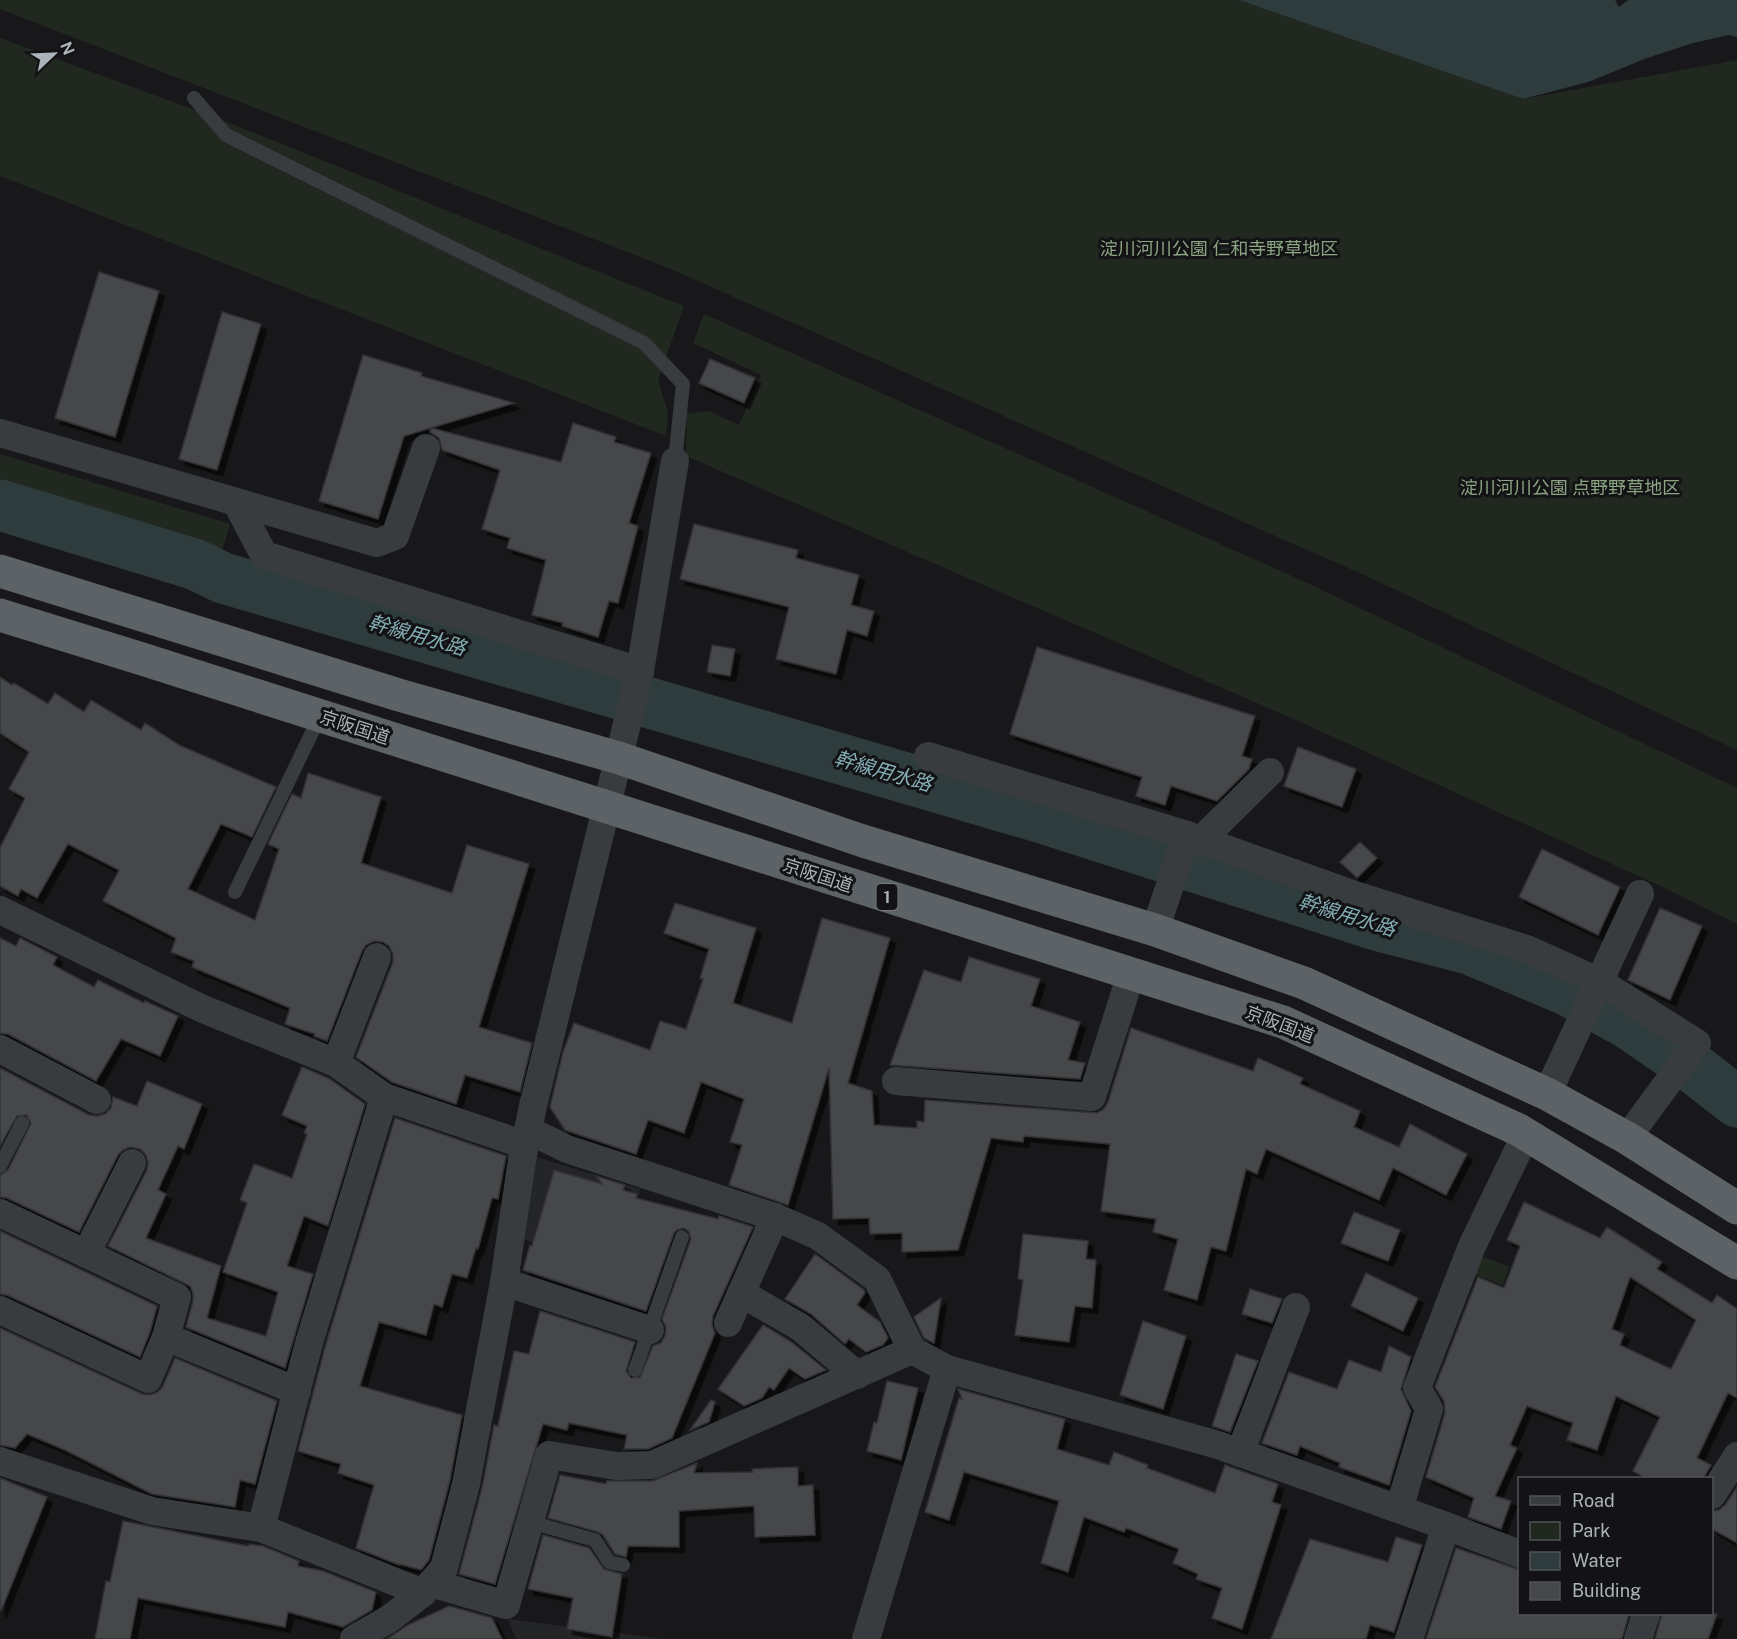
<svg xmlns="http://www.w3.org/2000/svg" width="1737" height="1639" font-family="'Public Sans','Noto Sans JP',sans-serif">
  <style>
    .built { fill: #242527 }
    .green { fill: #212820 }
    .water { fill: #2e3c3e }
    .lines { fill: none; stroke-linecap: round; stroke-linejoin: round }
    .river { stroke: #2e3c3e; stroke-width: 51 }
    .building { fill: #45474a; stroke: #323336; stroke-width: 1.5; fill-rule: evenodd; filter: url(#shadow) }
    .service { stroke: #393c3f; stroke-width: 14 }
    .minor { stroke: #393c3f; stroke-width: 28 }
    .trunk { stroke: #5d6267; stroke-width: 33 }
    .labels { text-anchor: middle; dominant-baseline: central; stroke-width: 6; stroke-linejoin: round; paint-order: stroke }
    .shield { fill: #131315; stroke: #7d8488; stroke-width: 1.5 }
    .shield-label { font-size: 16px; font-weight: bold; fill: #abb4b9 }
    .park-label { font-size: 18px; fill: #8ba482; stroke: #131315 }
    .street-label { font-size: 18px; fill: #abb4b9; stroke: #131315 }
    .water-label { font-size: 20px; font-style: italic; fill: #83acb3; stroke: #131315 }
  </style>
  <defs>
    <filter id="shadow"><feDropShadow dx="5.5" dy="5.5" stdDeviation="0" flood-color="#0009"/></filter>
  </defs>
  <rect width="100%" height="100%" fill="#18181a"/>
  <!-- built -->
  <g class="built">
    <path d="M534,1156L640,1189L618,1271L520,1238Z"/>
    <path d="M508,1619L665,1639H516Z"/>
  </g>
  <!-- green -->
  <g class="green">
    <path d="M0,0H1239L1523,99L1737,60V750L1364,575L666,267L0,9Z"/>
    <path d="M0,38L227,122L684,306L658,380L668,413L666,436L0,176Z"/>
    <path d="M704,314L1301,580L1737,788V924L1656,884L1296,720L686,456L687,414L709,411L739,425L761,375L693,343Z"/>
    <path d="M0,454L230,524L222,551L0,483Z"/>
    <path d="M1481,1256L1509,1267L1503,1285L1475,1274Z"/>
  </g>
  <!-- water -->
  <path class="water" d="M1239,0H1615L1619,7L1628,0H1737V37L1729,35L1693,43L1647,58L1588,82L1523,99Z"/>
  <g class="lines">
    <!-- river -->
    <path class="river" d="M0,505L194,564L223,578L1039,817L1376,925L1469,949L1569,991L1629,1024L1696,1070L1737,1102"/>
  </g>
  <!-- building -->
  <g class="building">
    <path d="M99,272L159,291L115,437L55,418Z"/>
    <path d="M222,312L261,324L217,470L179,459Z"/>
    <path d="M363,355L422,373L421,376L514,403L404,436L378,519L319,501Z"/>
    <path d="M710,359L755,378L744,403L699,383Z"/>
    <path d="M573,423L616,437L614,442L651,453L629,523L638,526L618,603L609,601L598,637L562,626L563,623L532,615L546,560L507,548L510,538L482,529L500,470L442,450L439,438L430,432L431,428L561,462Z"/>
    <path d="M694,524L798,550L796,558L859,575L851,605L874,611L867,636L847,630L836,674L776,659L789,607L680,579Z"/>
    <path d="M712,645L735,649L730,676L707,672Z"/>
    <path d="M1037,647L1255,716L1242,756L1252,759L1249,769L1217,801L1171,786L1165,805L1136,796L1142,777L1010,734Z"/>
    <path d="M0,677L12,685L14,683L48,704L55,693L84,712L91,700L141,730L145,723L179,745L276,787L252,837L221,824L188,889L255,920L279,849L268,844L292,794L301,798L308,773L381,797L361,863L452,893L467,845L529,864L479,1027L532,1043L520,1092L465,1075L456,1104L392,1082L356,1057L393,962V954L389,946L383,942L374,941L366,945L362,951L327,1041L314,1036L315,1034L285,1024L290,1008L192,967L194,961L171,952L176,938L103,901L119,870L68,844L37,898L21,889L18,896L0,886V848L25,798L9,789L29,752L0,733Z"/>
    <path d="M1298,747L1356,769L1342,807L1284,786Z"/>
    <path d="M1360,842L1377,858L1357,878L1340,862Z"/>
    <path d="M1542,849L1620,887L1598,935L1519,897Z"/>
    <path d="M675,903L756,928L733,1003L792,1023L822,918L890,938L848,1083L872,1091L874,1125L917,1128V1121L924,1122L925,1100L1097,1113L1104,1109L1108,1102L1131,1028L1253,1071L1258,1058L1303,1078L1300,1084L1360,1111L1354,1127L1399,1147L1410,1124L1467,1154L1446,1195L1393,1168L1379,1200L1266,1149L1257,1174L1246,1169L1226,1251L1211,1247L1197,1300L1164,1290L1178,1239L1153,1232L1156,1219L1101,1211L1110,1144L1024,1136L1023,1142L991,1138L958,1250L902,1252V1233L870,1234L869,1218L833,1219L829,1068L788,1205L729,1185L742,1145L730,1142L744,1099L701,1082L684,1133L648,1120L636,1154L565,1130L550,1107L563,1052L574,1023L650,1050L660,1021L686,1029L703,979L700,978L709,949L664,933Z"/>
    <path d="M1660,908L1702,926L1670,1000L1628,980Z"/>
    <path d="M0,938L16,946L20,938L57,957L53,965L94,987L98,980L144,1003L145,1001L178,1016L160,1056L121,1039L96,1081L8,1034L0,1033Z"/>
    <path d="M969,957L1040,979L1031,1006L1080,1022L1068,1060L1085,1063L1080,1079L890,1065L924,970L961,982Z"/>
    <path d="M302,1067L328,1078L365,1104L328,1226L304,1216L287,1266L313,1274L285,1368L186,1327L193,1301V1293L190,1286L108,1246L147,1170L148,1162L146,1155L140,1149L130,1147L123,1150L118,1155L79,1232L7,1198L0,1197V1175L8,1170L31,1123L26,1115L17,1116L0,1146V1068L89,1115L97,1116L105,1114L111,1108L113,1097L137,1106L147,1081L202,1104L184,1149L178,1146L158,1190L166,1194L146,1238L221,1266L207,1318L266,1336L278,1292L223,1272L247,1203L240,1200L254,1164L292,1178L307,1134L304,1133L307,1126L282,1115Z"/>
    <path d="M395,1118L506,1156L498,1199L492,1198L478,1249L476,1248L467,1278L452,1274L442,1307L434,1304L426,1335L379,1322L360,1386L462,1415L450,1480L429,1560L421,1570L399,1564V1565L356,1548L374,1485L338,1473L341,1464L298,1451L325,1347Z"/>
    <path d="M554,1170L602,1184L596,1176L625,1185L623,1190L637,1194L636,1198L718,1219L719,1216L753,1227L713,1316L712,1325L715,1333L672,1438L648,1449H624L627,1435L569,1423L567,1430L543,1424L495,1584L459,1574L482,1488L494,1425L498,1426L514,1351L529,1354L540,1311L635,1342L626,1371L631,1378L640,1377L653,1346L661,1343L665,1336L666,1327L662,1319L691,1239L689,1232L684,1228L677,1230L674,1233L646,1311L523,1270L530,1245L532,1246Z"/>
    <path d="M1524,1202L1600,1238L1607,1227L1662,1262L1657,1269L1712,1303L1717,1295L1737,1309V1398L1728,1393L1697,1458L1711,1465L1703,1479H1647L1633,1471L1660,1417L1616,1396L1597,1450L1567,1440L1573,1423L1527,1406L1510,1445L1517,1448L1495,1496L1511,1501L1501,1529L1468,1517L1474,1498L1426,1477L1445,1413L1444,1401L1435,1387L1478,1277L1504,1288L1520,1246L1507,1240ZM1630,1277L1696,1320L1671,1369L1620,1345L1624,1334L1612,1329Z"/>
    <path d="M1354,1212L1400,1230L1388,1261L1341,1243Z"/>
    <path d="M0,1231L157,1306L150,1332L140,1357L7,1295L0,1294Z"/>
    <path d="M1023,1234L1088,1241L1086,1259L1096,1260L1092,1308L1075,1306L1069,1342L1015,1335L1023,1280L1018,1279Z"/>
    <path d="M815,1254L864,1290L865,1293L857,1305L880,1322L888,1338L883,1345L866,1352L849,1339L845,1344L811,1314L785,1299Z"/>
    <path d="M1366,1273L1418,1298L1403,1331L1351,1306Z"/>
    <path d="M1250,1289L1282,1299L1272,1323L1242,1314Z"/>
    <path d="M941,1298L934,1343L924,1338L914,1317Z"/>
    <path d="M1143,1321L1186,1336L1163,1409L1120,1395Z"/>
    <path d="M763,1325L790,1341L826,1370L805,1379L789,1368L774,1390L769,1387L762,1398L744,1406L718,1389Z"/>
    <path d="M0,1328L142,1394L150,1395L158,1392L163,1386L175,1358L277,1401L255,1484L240,1480L235,1507L152,1494L65,1450L27,1434L15,1448L0,1445Z"/>
    <path d="M1389,1346L1411,1357L1401,1389L1411,1411L1389,1485L1339,1467L1340,1463L1300,1446L1297,1455L1262,1443L1289,1372L1337,1389L1349,1360L1381,1372Z"/>
    <path d="M1236,1354L1258,1361L1230,1432L1212,1426Z"/>
    <path d="M887,1381L918,1388L901,1460L867,1451L874,1422L877,1423Z"/>
    <path d="M958,1389L1065,1419L1057,1449L1109,1465L1114,1452L1148,1465L1147,1468L1215,1493L1225,1465L1278,1484L1272,1502L1281,1505L1242,1629L1212,1618L1222,1588L1196,1579L1198,1574L1173,1563L1179,1549L1126,1528L1124,1532L1084,1517L1068,1572L1041,1563L1059,1501L964,1472L949,1520L925,1512L959,1398L962,1399Z"/>
    <path d="M711,1400L715,1402L709,1422L690,1430Z"/>
    <path d="M697,1463L694,1473L753,1472L752,1469L798,1467V1486L813,1485L815,1535L755,1537L754,1506L679,1511V1547L628,1546L626,1557L615,1554L603,1535L598,1532L548,1518L560,1475L606,1484L607,1481H652Z"/>
    <path d="M0,1478L47,1497L1,1611H0Z"/>
    <path d="M1737,1487V1543L1712,1529V1511L1719,1510L1726,1504Z"/>
    <path d="M123,1521L248,1546V1544L263,1546L299,1561L298,1566L323,1571L376,1592L372,1610L343,1627L288,1612L285,1627L138,1598L130,1639H95L106,1581L110,1582Z"/>
    <path d="M543,1535L589,1548L604,1569L622,1574L612,1637L567,1629L573,1598L528,1589Z"/>
    <path d="M1396,1537L1422,1545L1394,1632L1370,1625L1366,1639H1271L1310,1539L1388,1562Z"/>
    <path d="M1456,1548L1520,1570V1614H1629L1622,1639H1426Z"/>
    <path d="M449,1606L492,1618L502,1639H387L408,1625Z"/>
    <path d="M1662,1614H1717L1708,1639H1655Z"/>
  </g>
  <g class="lines">
    <!-- service -->
    <g class="service">
      <path d="M194,98L226,135L644,343L683,384L675,461"/>
      <path d="M235,892L320,716"/>
      <path d="M0,1166L22,1123"/>
      <path d="M635,1370L682,1237"/>
      <path d="M530,1522L595,1540L609,1562L623,1565"/>
    </g>
    <!-- minor -->
    <g class="minor">
      <path d="M0,433L377,543L395,536L426,448"/>
      <path d="M236,502L264,555L640,671"/>
      <path d="M928,756L1187,835L1352,894L1527,949L1600,982L1697,1043L1627,1138"/>
      <path d="M1201,840L1270,772"/>
      <path d="M0,910L203,1009L336,1063L384,1097L525,1145"/>
      <path d="M1155,930L1187,835"/>
      <path d="M0,1049L97,1100"/>
      <path d="M336,1063L377,957"/>
      <path d="M896,1081L1092,1097L1131,974"/>
      <path d="M1547,1094L1640,894"/>
      <path d="M528,1130L567,1149L775,1217L818,1236L877,1279L912,1350L947,1369L1218,1445L1446,1526L1409,1639"/>
      <path d="M0,1213L177,1297L166,1337"/>
      <path d="M86,1254L132,1163"/>
      <path d="M504,1282L650,1330"/>
      <path d="M741,1293L800,1327L857,1375"/>
      <path d="M0,1310L148,1379L166,1337L297,1391"/>
      <path d="M728,1323L775,1217"/>
      <path d="M1240,1453L1296,1307"/>
      <path d="M0,1461L152,1511L261,1528L423,1593"/>
      <path d="M1712,1495L1737,1456"/>
      <path d="M1399,1509L1429,1409L1417,1388L1472,1246L1526,1134"/>
      <path d="M1446,1526L1520,1554"/>
      <path d="M261,1528L309,1343L384,1097"/>
      <path d="M431,1583L506,1605L549,1455L616,1466L652,1465L912,1350"/>
      <path d="M354,1639L389,1619L423,1593L444,1568L466,1484L504,1282L522,1160L533,1106L640,671L675,461"/>
      <path d="M866,1639L947,1369"/>
      <path d="M1638,1639L1646,1614"/>
    </g>
    <!-- trunk -->
    <g class="trunk">
      <path d="M0,571L399,695L619,758L863,841L1155,930L1304,983L1547,1094L1627,1138L1737,1208"/>
      <path d="M0,615L139,658L1283,1022L1519,1130L1737,1263"/>
    </g>
  </g>
  <g class="labels">
    <!-- shield labels -->
    <rect class="shield" x="876.5" y="884" width="21" height="26" rx="4.5"/>
    <g class="shield-label">
      <text x="887" y="897">1</text>
    </g>
    <!-- park labels -->
    <g class="park-label">
      <text x="1219" y="248">淀川河川公園 仁和寺野草地区</text>
      <text x="1570" y="487">淀川河川公園 点野野草地区</text>
    </g>
    <!-- street labels -->
    <g class="street-label">
      <text transform="translate(355 727) rotate(18)">京阪国道</text>
      <text transform="translate(818 875) rotate(18)">京阪国道</text>
      <text transform="translate(1280 1024) rotate(21)">京阪国道</text>
    </g>
    <!-- water labels -->
    <g class="water-label">
      <text transform="translate(417 635) rotate(16)">幹線用水路</text>
      <text transform="translate(883 771) rotate(16)">幹線用水路</text>
      <text transform="translate(1347 915) rotate(17)">幹線用水路</text>
    </g>
  </g>
  <!-- legend -->
  <rect x="1518" y="1477" width="195" height="138" fill="#131315" stroke="#505357" stroke-width="1.5"/>
  <rect x="1530" y="1496" width="30" height="9" fill="#393c3f" stroke="#505357" stroke-width="1.5"/>
  <text x="1572" y="1507" font-size="18" fill="#abb4b9">Road</text>
  <rect x="1530" y="1522" width="30" height="18" fill="#212820" stroke="#505357" stroke-width="1.5"/>
  <text x="1572" y="1537" font-size="18" fill="#abb4b9">Park</text>
  <rect x="1530" y="1552" width="30" height="18" fill="#2e3c3e" stroke="#505357" stroke-width="1.5"/>
  <text x="1572" y="1567" font-size="18" fill="#abb4b9">Water</text>
  <rect x="1530" y="1582" width="30" height="18" fill="#45474a" stroke="#505357" stroke-width="1.5"/>
  <text x="1572" y="1597" font-size="18" fill="#abb4b9">Building</text>
  <!-- north arrow -->
  <g transform="translate(54 54) rotate(67)" stroke="#131315" stroke-width="4.5" paint-order="stroke">
  <path d="M0-4.5L10 22L0 15L-10 22Z" fill="#abb4b9"/>
  <text y="-9" font-size="16" font-weight="bold" text-anchor="middle" fill="#abb4b9">N</text>
  </g>
</svg>
